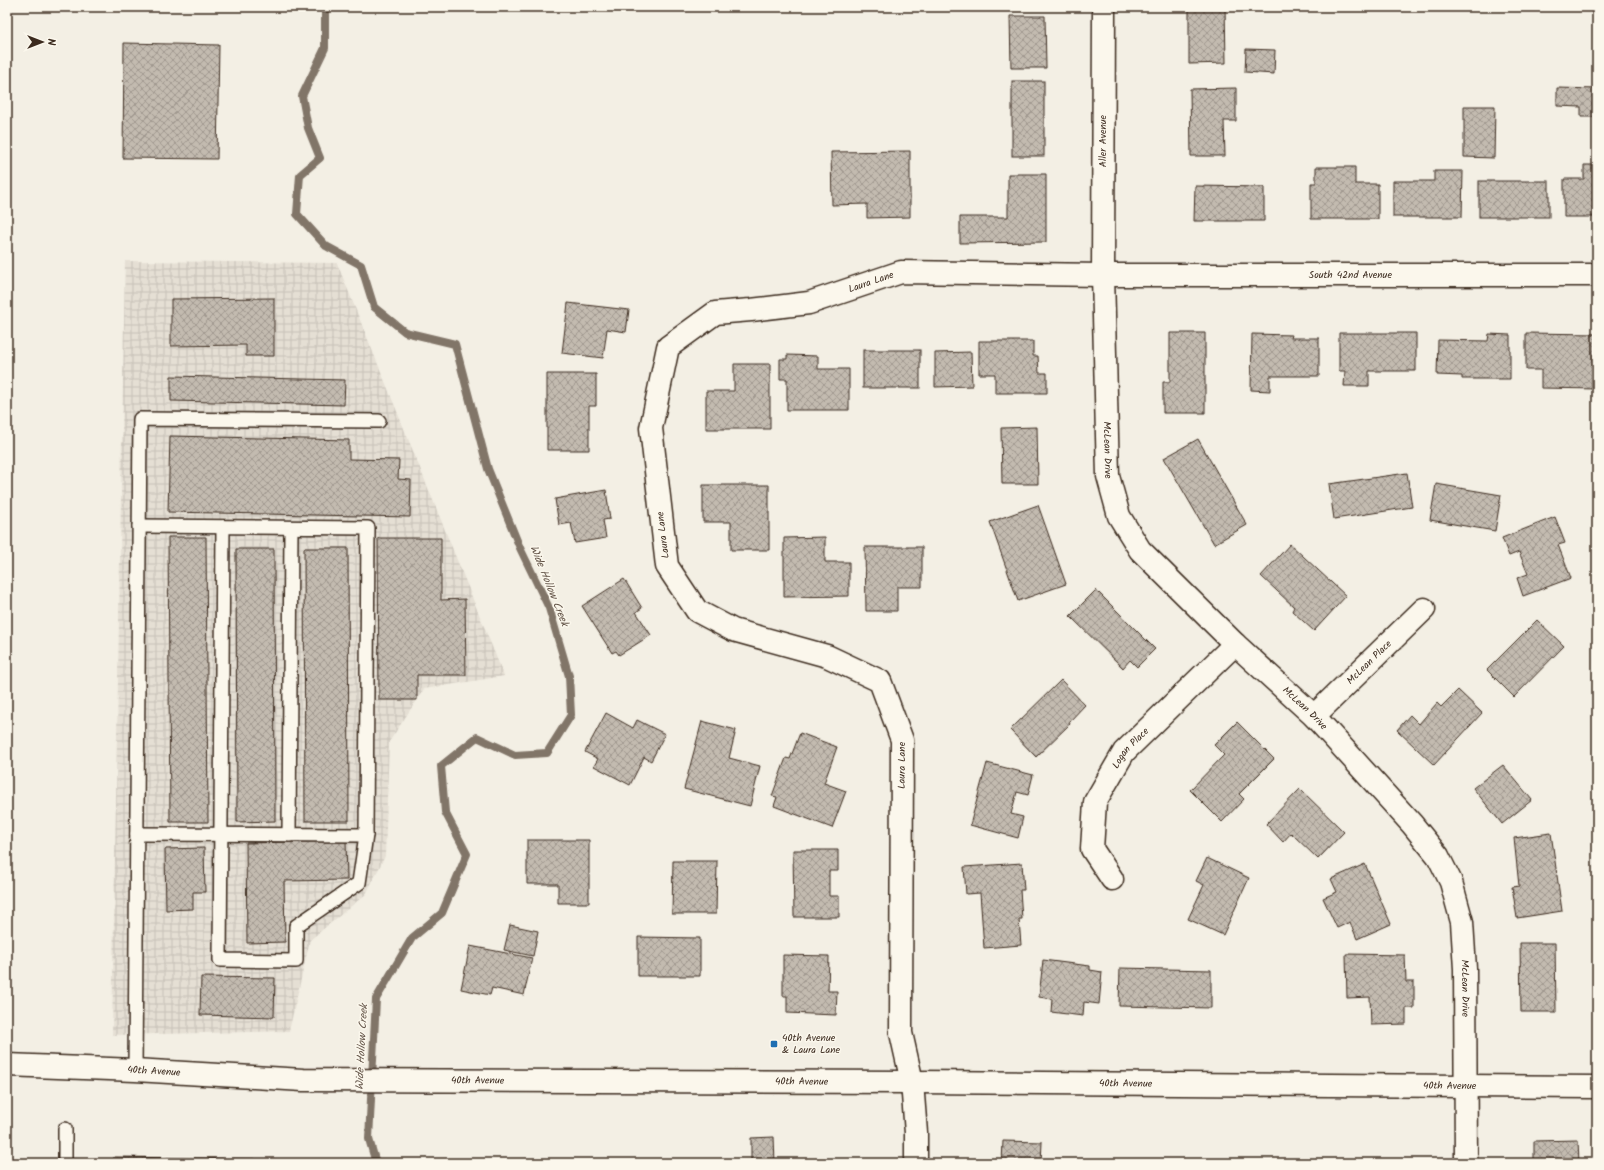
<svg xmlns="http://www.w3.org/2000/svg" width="1604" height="1170" font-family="Kalam,sans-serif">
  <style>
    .industrial { fill: url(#industrial-grid) }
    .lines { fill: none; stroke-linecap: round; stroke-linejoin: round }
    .stream { stroke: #817468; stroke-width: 8 }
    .building { fill: url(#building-cross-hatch); stroke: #3b2a1e }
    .service-casing { stroke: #3b2a1e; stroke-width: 16 }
    .minor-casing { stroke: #3b2a1e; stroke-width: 25 }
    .primary-casing { stroke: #3b2a1e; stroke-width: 25 }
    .service { stroke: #fbf7ec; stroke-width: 13 }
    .minor { stroke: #fbf7ec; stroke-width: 22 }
    .primary { stroke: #fbf7ec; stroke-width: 22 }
    .poi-dot { fill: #1f6fb2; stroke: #fbf7ec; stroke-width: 1.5 }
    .labels { text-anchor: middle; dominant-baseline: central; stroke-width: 3; stroke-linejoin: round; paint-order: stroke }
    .street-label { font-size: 10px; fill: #3b2a1e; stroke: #fbf7ec }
    .poi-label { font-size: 10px; fill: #3b2a1e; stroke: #fbf7ec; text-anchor: start }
    .water-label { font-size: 11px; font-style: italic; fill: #645549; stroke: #fbf7ec }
  </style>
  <defs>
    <pattern id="industrial-grid" width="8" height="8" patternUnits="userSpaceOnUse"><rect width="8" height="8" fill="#e5dfd4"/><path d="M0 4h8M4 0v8" fill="none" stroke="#c5c0b6"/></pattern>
    <pattern id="building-cross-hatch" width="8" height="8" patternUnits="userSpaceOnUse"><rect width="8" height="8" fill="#c3bbb0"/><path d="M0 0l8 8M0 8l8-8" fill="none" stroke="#a0988f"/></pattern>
  </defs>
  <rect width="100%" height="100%" fill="#f3efe4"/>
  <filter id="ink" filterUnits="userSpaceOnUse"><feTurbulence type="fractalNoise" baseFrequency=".025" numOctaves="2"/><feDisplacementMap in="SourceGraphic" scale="8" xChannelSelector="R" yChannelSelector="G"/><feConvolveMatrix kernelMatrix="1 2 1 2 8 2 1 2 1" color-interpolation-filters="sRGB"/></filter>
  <g filter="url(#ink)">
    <!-- industrial -->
    <path class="industrial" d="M125,261L337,263L504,676L424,689L389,742L385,856L366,894L310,940L289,1031L112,1035Z"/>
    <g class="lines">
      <!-- stream -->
      <path class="stream" d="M325,7V48L302,96L308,128L320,158L300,175L297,214L326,246L361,265L374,307L405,332L455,344L488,469L520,548L549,608L569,676L571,715L547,753L515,755L477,737L441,766L445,812L467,854L442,913L412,938L376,999L369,1139L376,1163"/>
    </g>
    <!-- building -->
    <g class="building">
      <path d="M1189,7H1225L1226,63L1189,64Z"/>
      <path d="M1010,16H1045L1046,68H1011Z"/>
      <path d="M124,43L219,45L217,159L123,158Z"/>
      <path d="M1246,49L1275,50L1274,74L1245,72Z"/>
      <rect x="1012" y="81" width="32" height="75"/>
      <path d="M1236,88V121H1224L1225,156H1191L1190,89Z"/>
      <path d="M1557,88L1597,89V117H1581V107L1557,106Z"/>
      <path d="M1464,106H1495L1494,158L1464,157Z"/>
      <path d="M910,151V217L867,218V204L832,205L831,152Z"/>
      <path d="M1584,165H1597V217H1564V179H1584Z"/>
      <path d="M1316,167H1355V184H1378V219H1311V183H1316Z"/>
      <path d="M1434,171H1463L1462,217H1393V181H1434Z"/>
      <path d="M1008,174H1046V242L960,243V217H1008Z"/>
      <rect x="1479" y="181" width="70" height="36"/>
      <path d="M1195,186L1264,187V221H1194Z"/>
      <path d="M274,298V356H246V345L171,346V299Z"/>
      <path d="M568,303L629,310L626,332L607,329L603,358L562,353Z"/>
      <path d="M1170,333H1205V413H1163V382H1170Z"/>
      <path d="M1339,333H1416V371H1369V386H1344L1345,371H1339Z"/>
      <path d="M1526,333L1597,334V389L1541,388V370H1526Z"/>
      <path d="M1252,334L1292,335L1291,338H1319V376H1270V391L1251,390Z"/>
      <path d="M1489,334L1510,335V379H1462V376L1437,375L1438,340L1488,341Z"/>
      <path d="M979,341H1033V356H1038L1039,373H1047V393H995V374H979Z"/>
      <rect x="863" y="350" width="57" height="38"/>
      <path d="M971,352L972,386L935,387V353Z"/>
      <path d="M787,355L818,356V369H849V410H787V379H780V359H787Z"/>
      <path d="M734,364H770V429H706V391H734Z"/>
      <path d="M547,374H596V406H589V450H547Z"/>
      <path d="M171,376L345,380L344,405L171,401Z"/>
      <path d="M1037,427L1038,484H1002L1001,428Z"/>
      <path d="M170,436L349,440V459L399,460L398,479L411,480L410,517L168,512Z"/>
      <path d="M1198,439L1247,525L1214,544L1164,458Z"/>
      <path d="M1407,473L1412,507L1334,519L1329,484Z"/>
      <path d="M1436,484L1501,495L1495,531L1430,520Z"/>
      <path d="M703,485H769V550H731V522H703Z"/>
      <path d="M606,490L610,519L603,520L606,538L575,543L571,523L559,525L555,499Z"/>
      <path d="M1038,505L1066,584L1018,601L990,522Z"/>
      <path d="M1555,517L1565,543L1558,545L1571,578L1523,596L1517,578L1528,574L1519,552L1509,556L1502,538Z"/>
      <path d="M168,537H206L208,822H170Z"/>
      <path d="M825,537V562H849V596L784,597V538Z"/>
      <path d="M378,538H441V600L465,599L466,675H417V700H379Z"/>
      <path d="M1290,544L1346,596L1314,631L1292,611L1294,607L1261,576Z"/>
      <path d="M865,547H922V587H897V611H866Z"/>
      <path d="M304,548H348L349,821H305Z"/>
      <path d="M236,549H274L275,821L237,822Z"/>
      <path d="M624,579L642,608L636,612L651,635L619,655L616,651L612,653L582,606Z"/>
      <path d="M1096,590L1155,649L1137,667L1130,660L1123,668L1070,616Z"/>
      <path d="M1537,620L1564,646L1514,697L1487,670Z"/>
      <path d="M1061,680L1085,705L1069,722L1070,724L1036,757L1010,730Z"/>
      <path d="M1458,690L1482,713L1434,765L1397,730L1410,715L1419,724L1437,703L1441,707Z"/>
      <path d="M606,713L633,728L637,720L665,734L651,761L644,757L630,785L594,766L598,759L585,752Z"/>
      <path d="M702,721L736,730L729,758L760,766L750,806L684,789Z"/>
      <path d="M1237,722L1274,759L1239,794L1244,799L1222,822L1190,790L1224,755L1214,745Z"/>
      <path d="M800,733L837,747L824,783L846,791L832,828L774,806L777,797L772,796L786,758L790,759Z"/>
      <path d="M987,763L1033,775L1028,795L1017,792L1011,814L1023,817L1018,838L970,825Z"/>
      <path d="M1503,765L1532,800L1502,824L1473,788Z"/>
      <path d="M1300,789L1344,832L1318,859L1291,833L1283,842L1266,824Z"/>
      <path d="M1551,833L1562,911L1517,918L1512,887L1519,886L1514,838Z"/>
      <path d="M527,840H589V903H558V884H527Z"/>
      <path d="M346,841L347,880L284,881L285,942L247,943L246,843Z"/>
      <path d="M204,848L205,892H193V909L166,910L165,849Z"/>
      <path d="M793,850H838V871H829V896H839V917H794Z"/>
      <path d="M1207,858L1249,878L1223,935L1188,919L1204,885L1196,881Z"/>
      <path d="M673,861H717L716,914H672Z"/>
      <path d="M1022,863L1024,890H1020L1022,919H1019L1021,945L984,948L980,893L966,894L964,867Z"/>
      <path d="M1365,864L1391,924L1357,939L1350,922L1337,928L1323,898L1337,892L1331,879Z"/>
      <path d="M510,925L538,931L533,956L504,950Z"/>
      <path d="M638,937L700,938V976H638Z"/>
      <path d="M1520,943H1555L1556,1012H1521Z"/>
      <path d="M470,946L532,958L524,995L492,988L490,995L461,989Z"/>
      <path d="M1346,954L1405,955L1406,982H1414V1008H1406V1024L1371,1025L1370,997L1347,998Z"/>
      <path d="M783,955L829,956L828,991H837L836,1015L787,1013V996H783Z"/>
      <path d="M1043,960L1090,966V970L1102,972L1099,1004L1084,1002L1083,1016L1051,1012L1052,999L1039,997Z"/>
      <path d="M1120,968L1211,970V1008L1119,1006Z"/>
      <path d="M201,977L275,978L274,1017L200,1015Z"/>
      <path d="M774,1137L775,1163H751V1138Z"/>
      <path d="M1578,1140L1579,1163H1534V1141Z"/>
      <path d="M1003,1141L1042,1142L1041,1163H1002Z"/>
      <path d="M114,1157L254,1159V1163H114Z"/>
      <rect x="1262" y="1161" width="89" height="2"/>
    </g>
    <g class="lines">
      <!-- service casing -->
      <g class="service-casing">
        <g id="service">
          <path d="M223,527L220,960L296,961V926L359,883L366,835"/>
          <path d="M137,834L366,835L368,528L139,526"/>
          <path d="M289,835L291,528"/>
          <path d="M135,1070L140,419L379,421"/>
          <path d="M65,1163V1129"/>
        </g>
      </g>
      <!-- minor casing -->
      <g class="minor-casing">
        <g id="minor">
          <path id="s1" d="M1104,7L1103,275L1108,476L1119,516L1140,550L1235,644L1314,716L1412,824L1438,856L1451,882L1462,922L1465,969L1466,1163"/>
          <path id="s2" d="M1314,716L1424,609"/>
          <path id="s3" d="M1112,879L1092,849L1095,802L1124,752L1235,644"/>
          <path id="s4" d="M916,1163V1133L912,1082L901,1033L902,740L880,681L827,656L733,630L697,611L667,566L651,428L668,347L715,313L751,310L809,303L901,272L1103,275H1597"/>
        </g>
      </g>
      <!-- primary casing -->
      <g class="primary-casing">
        <g id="primary">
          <path id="s5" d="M7,1065L135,1070L303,1080L912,1082L1597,1087"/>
        </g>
      </g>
      <!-- service -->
      <use href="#service" class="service"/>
      <!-- minor -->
      <use href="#minor" class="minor"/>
      <!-- primary -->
      <use href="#primary" class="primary"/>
    </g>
  </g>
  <!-- markers -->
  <rect class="poi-dot" x="770" y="1040" width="8" height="8" rx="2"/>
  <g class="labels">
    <!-- street labels -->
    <g class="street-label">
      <text transform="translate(1103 141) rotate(-90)">Aller Avenue</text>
      <text stroke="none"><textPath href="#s4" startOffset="1659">South 42nd Avenue</textPath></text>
      <text stroke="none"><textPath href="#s4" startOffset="1178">Laura Lane</textPath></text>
      <text stroke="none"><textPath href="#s1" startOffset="443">McLean Drive</textPath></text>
      <text transform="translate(663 535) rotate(-97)">Laura Lane</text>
      <text stroke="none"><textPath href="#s2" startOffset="77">McLean Place</textPath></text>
      <text stroke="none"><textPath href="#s1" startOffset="779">McLean Drive</textPath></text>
      <text stroke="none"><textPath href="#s3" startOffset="148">Logan Place</textPath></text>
      <text stroke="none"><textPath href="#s4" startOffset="399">Laura Lane</textPath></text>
      <text stroke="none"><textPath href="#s1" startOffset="1115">McLean Drive</textPath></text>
      <text stroke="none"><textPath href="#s5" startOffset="147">40th Avenue</textPath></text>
      <text stroke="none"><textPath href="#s5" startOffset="471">40th Avenue</textPath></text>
      <text stroke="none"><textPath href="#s5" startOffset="795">40th Avenue</textPath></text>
      <text stroke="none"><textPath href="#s5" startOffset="1119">40th Avenue</textPath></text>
      <text stroke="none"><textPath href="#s5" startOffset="1443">40th Avenue</textPath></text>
    </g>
    <!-- poi labels -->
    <g class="poi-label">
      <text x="782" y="1038">40th Avenue<tspan x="782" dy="12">&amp; Laura Lane</tspan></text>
    </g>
    <!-- water labels -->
    <g class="water-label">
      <text transform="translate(549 586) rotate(68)">Wide Hollow Creek</text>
      <text transform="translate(362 1047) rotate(-87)">Wide Hollow Creek</text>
    </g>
  </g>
  <!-- margin -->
  <rect width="1604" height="1170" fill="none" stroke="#fbf7ec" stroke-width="24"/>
  <rect x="12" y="12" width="1580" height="1146" fill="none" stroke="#3b2a1e" stroke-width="1.5" filter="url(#ink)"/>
  <!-- north arrow -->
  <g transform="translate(42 42) rotate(90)" stroke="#fbf7ec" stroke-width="3" paint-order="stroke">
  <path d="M0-3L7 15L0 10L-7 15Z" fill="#3b2a1e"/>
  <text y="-6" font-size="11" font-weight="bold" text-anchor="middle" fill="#3b2a1e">N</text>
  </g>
</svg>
